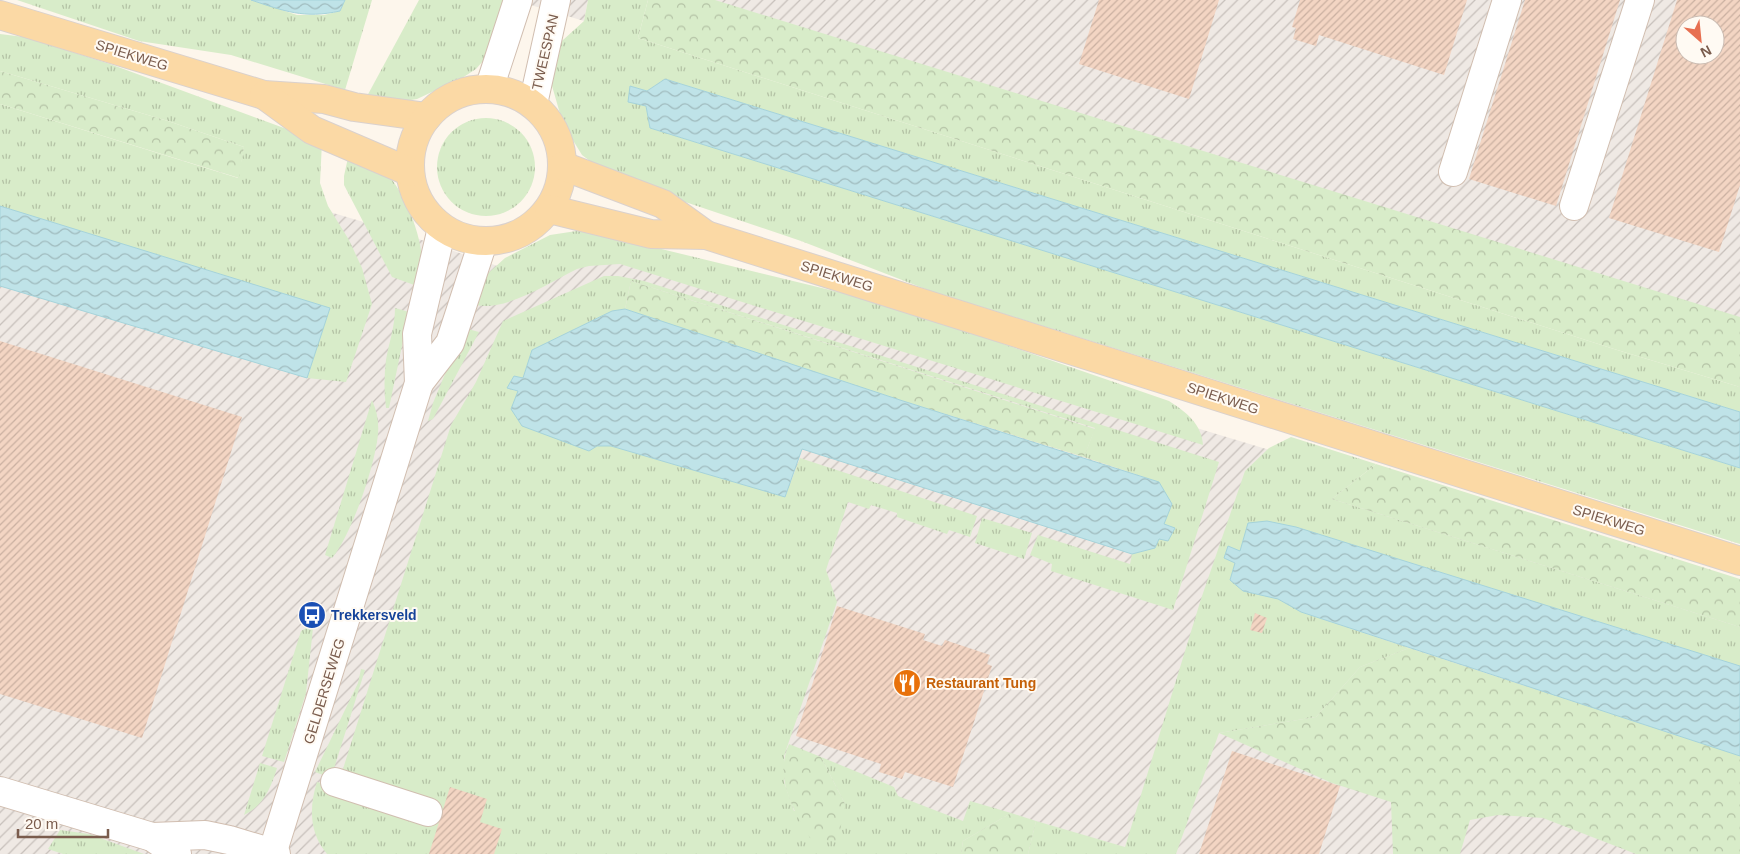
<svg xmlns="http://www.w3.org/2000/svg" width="1740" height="854" font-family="Arial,sans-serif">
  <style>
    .industrial { fill: url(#industrial-furrows); fill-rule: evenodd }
    .grass { fill: url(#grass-tufts) }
    .forest { fill: url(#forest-crowns) }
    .water { fill: url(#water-waves); stroke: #a5d3da }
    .building { fill: url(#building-hatch); fill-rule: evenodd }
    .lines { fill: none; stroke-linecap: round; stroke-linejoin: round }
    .minor-casing { stroke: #d1beb0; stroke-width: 30 }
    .major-casing { stroke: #dad1cd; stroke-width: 30 }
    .minor { stroke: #fff; stroke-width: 28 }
    .major { stroke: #fbd9a5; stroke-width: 28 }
    .labels { text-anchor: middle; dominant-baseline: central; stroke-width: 4; stroke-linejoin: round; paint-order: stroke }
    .street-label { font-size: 14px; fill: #7a5c4d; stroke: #fffaf3 }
    .transit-label { font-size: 14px; font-weight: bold; fill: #164399; stroke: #fffaf3; text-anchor: start }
    .food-label { font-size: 14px; font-weight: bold; fill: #c56008; stroke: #fffaf3; text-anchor: start }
  </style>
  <defs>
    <pattern id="industrial-furrows" width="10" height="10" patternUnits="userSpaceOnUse" patternTransform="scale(1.25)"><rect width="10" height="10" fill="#efe9e4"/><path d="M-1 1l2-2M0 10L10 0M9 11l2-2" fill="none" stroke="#c7c0bb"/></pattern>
    <pattern id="grass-tufts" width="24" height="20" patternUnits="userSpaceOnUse" patternTransform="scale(1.25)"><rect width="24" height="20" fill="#d8ecc9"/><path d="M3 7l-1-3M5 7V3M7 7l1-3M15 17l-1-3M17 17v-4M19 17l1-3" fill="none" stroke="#b4c2a5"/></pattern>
    <pattern id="forest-crowns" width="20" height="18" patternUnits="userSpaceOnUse" patternTransform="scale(1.25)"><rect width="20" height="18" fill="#d8ecc9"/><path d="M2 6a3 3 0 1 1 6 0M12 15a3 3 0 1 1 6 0" fill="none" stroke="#b4c2a5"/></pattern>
    <pattern id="water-waves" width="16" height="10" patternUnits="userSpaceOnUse" patternTransform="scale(1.25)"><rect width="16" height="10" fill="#bfe3e8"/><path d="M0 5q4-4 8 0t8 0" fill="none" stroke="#a0bbbe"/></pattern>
    <pattern id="building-hatch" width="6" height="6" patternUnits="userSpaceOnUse" patternTransform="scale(1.25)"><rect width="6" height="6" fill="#f3d5c3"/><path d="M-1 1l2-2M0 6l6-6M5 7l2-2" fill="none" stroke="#cab0a1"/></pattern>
  </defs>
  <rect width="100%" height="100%" fill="#fdf6ec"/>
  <!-- industrial -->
  <g class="industrial">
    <path d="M514,0H588L584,21Z"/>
    <path d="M648,0H1740V387ZM1685,25H1715V55H1685Z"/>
    <path d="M0,114L404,234L512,271L594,246L1326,467L1740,603V854H0Z"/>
  </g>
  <!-- grass -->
  <g class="grass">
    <path d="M17,0H251L297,15H324L340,11L345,0H372L345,90L231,55L139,41Z"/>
    <path d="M419,0H528L490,53L476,69L462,78L417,99L399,102L366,98Z"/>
    <path d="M588,0H648L638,38L1614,349L1740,387V412L665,79L647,91L630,86L646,106L650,128L1740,468V544L928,290L801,241L611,177L582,155L563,124L550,79L553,49L584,21Z"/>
    <path d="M0,34L24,37L110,64L322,142L320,183L328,206L349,240L362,268L372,304L346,382L307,378L329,308L0,206V104L238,178L244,147L168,121L0,71Z"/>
    <circle cx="486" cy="167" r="49"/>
    <path d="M349,153C359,158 375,163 384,171C405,190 425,242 422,271C422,276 419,281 417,286L392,277L344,185V176Z"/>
    <path d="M583,230L888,304L1169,401C1185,411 1202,424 1203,445L620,264L589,266L577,269C548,283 503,314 472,304L483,278L505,258L550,235Z"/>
    <path d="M604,276H618L644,281L1219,462L1173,610L1051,571L1052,564L1030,555L1038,535L1130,564L1132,554L1155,548L1159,539L1170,534L1174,528L1163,524L1159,482L1084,457L1095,428L631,281L625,309L612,311L532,350L523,378L514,376L508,389L518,391L597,446H611L785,497L800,458L977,516L970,537L949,530L947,534L897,517V513L871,505L869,509L848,502L826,570L837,602L784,756V782L794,811L845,804L821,757L894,787L898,796L963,821L970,801L1011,813L963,841L961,854H327C309,833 309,807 317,782L337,788L451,425L476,382L503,321Z"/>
    <path d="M395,308L409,312L389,408H386C384,392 384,376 386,360C389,342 395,327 395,308Z"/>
    <path d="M464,328L479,332L433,419L428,421L433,403Z"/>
    <path d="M372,400C377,411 379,422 378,434C375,466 351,536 332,558L325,555Z"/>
    <path d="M1291,437L1376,464L1332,499L1740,627V666L1296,527L1224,558L1235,563L1230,580L1243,591L1278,599L1301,612L1409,648L1360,667L1316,717L1219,733L1176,854H1028L1036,821L1125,847L1201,599L1245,471L1269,448Z"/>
    <path d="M982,518L1032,533L1024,559L975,543Z"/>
    <path d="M308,627L313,628L306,693L284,762L262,756L301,631Z"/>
    <path d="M361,669L365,670L331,778L315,772L358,683Z"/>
    <path d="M260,763L277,768C271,788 263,806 244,815Z"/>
    <path d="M60,830L89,834L144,854H63L48,849Z"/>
  </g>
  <!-- forest -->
  <g class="forest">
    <path d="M648,0H715L1740,317V387L1614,349L638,38Z"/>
    <path d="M0,71L168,121L244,147L239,178L0,104Z"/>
    <path d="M631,281L1095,429L1084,457L900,400L625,309Z"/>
    <path d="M1376,464L1740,579V627L1332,499Z"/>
    <path d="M1409,648L1740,756V854H1636L1543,818L1498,815L1470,820L1460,854H1393L1391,802L1332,783L1219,733L1316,717L1360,667Z"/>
    <path d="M789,744L821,757L845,804L838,842L810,838C793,810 774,777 789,744Z"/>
    <path d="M1011,813L1036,821L1028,854H961L963,841Z"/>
  </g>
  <!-- water -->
  <g class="water">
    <path d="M251,0H345L340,11C304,19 284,11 251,0Z"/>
    <path d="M665,79L1740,412V468L650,128L646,106L628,102L630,86L647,91Z"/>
    <path d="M0,206L330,308L307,378L0,286Z"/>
    <path d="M625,309L900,400L1159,482L1172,504L1164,524L1175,528L1168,541L1159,539L1155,548L1132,554L802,449L785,497L611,446H597L589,451L522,426L511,409L518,391L507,388L514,376L523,378L532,350L612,311Z"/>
    <path d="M1267,521L1296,527L1740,666V756L1301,612L1278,599L1243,591L1230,580L1235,563L1224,558L1228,546L1240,551L1248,523Z"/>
  </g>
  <!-- building -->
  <g class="building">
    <path d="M1099,0H1219L1189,99L1079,64Z"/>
    <path d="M1300,0H1467L1444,75L1319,35L1316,46L1293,39L1296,28L1292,27Z"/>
    <path d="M1525,0H1620L1556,206L1469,179Z"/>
    <path d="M1677,0H1740V185L1719,252L1609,218ZM1685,25H1715V55H1685Z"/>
    <path d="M0,341L242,417L142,738L0,694Z"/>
    <path d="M837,606L925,634L923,640L942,646L945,640L990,655L987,664L992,666L953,787L905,772L902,779L879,772L881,764L796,736Z"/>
    <path d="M1255,613L1267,618L1262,633L1250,630Z"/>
    <path d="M1232,751L1340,786L1319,854H1199Z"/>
    <path d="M450,787L487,799L480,822L502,829L494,854H429Z"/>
  </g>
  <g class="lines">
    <!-- minor casing -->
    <g class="minor-casing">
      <g id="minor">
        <path d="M489,89L518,0"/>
        <path d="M533,104L556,0"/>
        <path d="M1453,172L1507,0"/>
        <path d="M1574,206L1640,0"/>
        <path d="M419,383L450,343L483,242"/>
        <path d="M335,782L428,812"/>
        <path d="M0,791L152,837L177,854"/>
        <path d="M152,837L205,835L229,840L276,854"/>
        <path d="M272,854L419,383L417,334L442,228"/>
      </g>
    </g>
    <!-- major casing -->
    <g class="major-casing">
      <g id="major">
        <path d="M0,15L264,95L324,99L354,107L427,117"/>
        <circle cx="486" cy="165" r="76"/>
        <path d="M264,95L312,130L410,172"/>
        <path d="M563,166L663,204L706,235"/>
        <path d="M549,209L651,234L706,235L1740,561"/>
      </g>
    </g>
    <!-- minor -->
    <use href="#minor" class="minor"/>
    <!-- major -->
    <use href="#major" class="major"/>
  </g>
  <!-- icons -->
  <defs>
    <g id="bus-disc" transform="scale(1.4375)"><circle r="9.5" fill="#1a4fb4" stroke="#fffaf3"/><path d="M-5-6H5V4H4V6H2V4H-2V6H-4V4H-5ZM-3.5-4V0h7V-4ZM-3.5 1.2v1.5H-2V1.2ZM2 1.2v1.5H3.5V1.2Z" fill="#fff"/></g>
    <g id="restaurant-disc" transform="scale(1.4375)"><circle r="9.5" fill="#e8710a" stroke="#fffaf3"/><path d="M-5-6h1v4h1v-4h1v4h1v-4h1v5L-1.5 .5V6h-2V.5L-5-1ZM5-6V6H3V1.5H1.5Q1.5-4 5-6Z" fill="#fff"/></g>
  </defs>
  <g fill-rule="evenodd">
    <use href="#bus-disc" x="312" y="615"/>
    <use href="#restaurant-disc" x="907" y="683"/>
  </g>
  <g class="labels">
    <!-- street labels -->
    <g class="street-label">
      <text transform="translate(545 52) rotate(-77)">TWEESPAN</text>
      <text transform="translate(132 55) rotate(17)">SPIEKWEG</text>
      <text transform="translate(837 276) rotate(17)">SPIEKWEG</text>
      <text transform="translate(1223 398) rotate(18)">SPIEKWEG</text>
      <text transform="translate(1609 520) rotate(17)">SPIEKWEG</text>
      <text transform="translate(324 691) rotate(-73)">GELDERSEWEG</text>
    </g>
    <!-- transit labels -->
    <g class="transit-label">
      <text x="331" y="615">Trekkersveld</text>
    </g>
    <!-- food labels -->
    <g class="food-label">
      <text x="926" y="683">Restaurant Tung</text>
    </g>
  </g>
  <!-- north arrow -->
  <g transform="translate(1700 40) rotate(153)"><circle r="24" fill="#fffaf3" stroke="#cabbb1"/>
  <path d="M0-4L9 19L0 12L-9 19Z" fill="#e76f51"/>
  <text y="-8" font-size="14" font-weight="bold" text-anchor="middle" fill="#7a5c4d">N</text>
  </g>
  <!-- scale -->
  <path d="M18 829v8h90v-8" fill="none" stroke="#7a5c4d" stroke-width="2.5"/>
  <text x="25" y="829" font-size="15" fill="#7a5c4d" stroke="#fffaf3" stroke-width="4" paint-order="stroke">20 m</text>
</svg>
